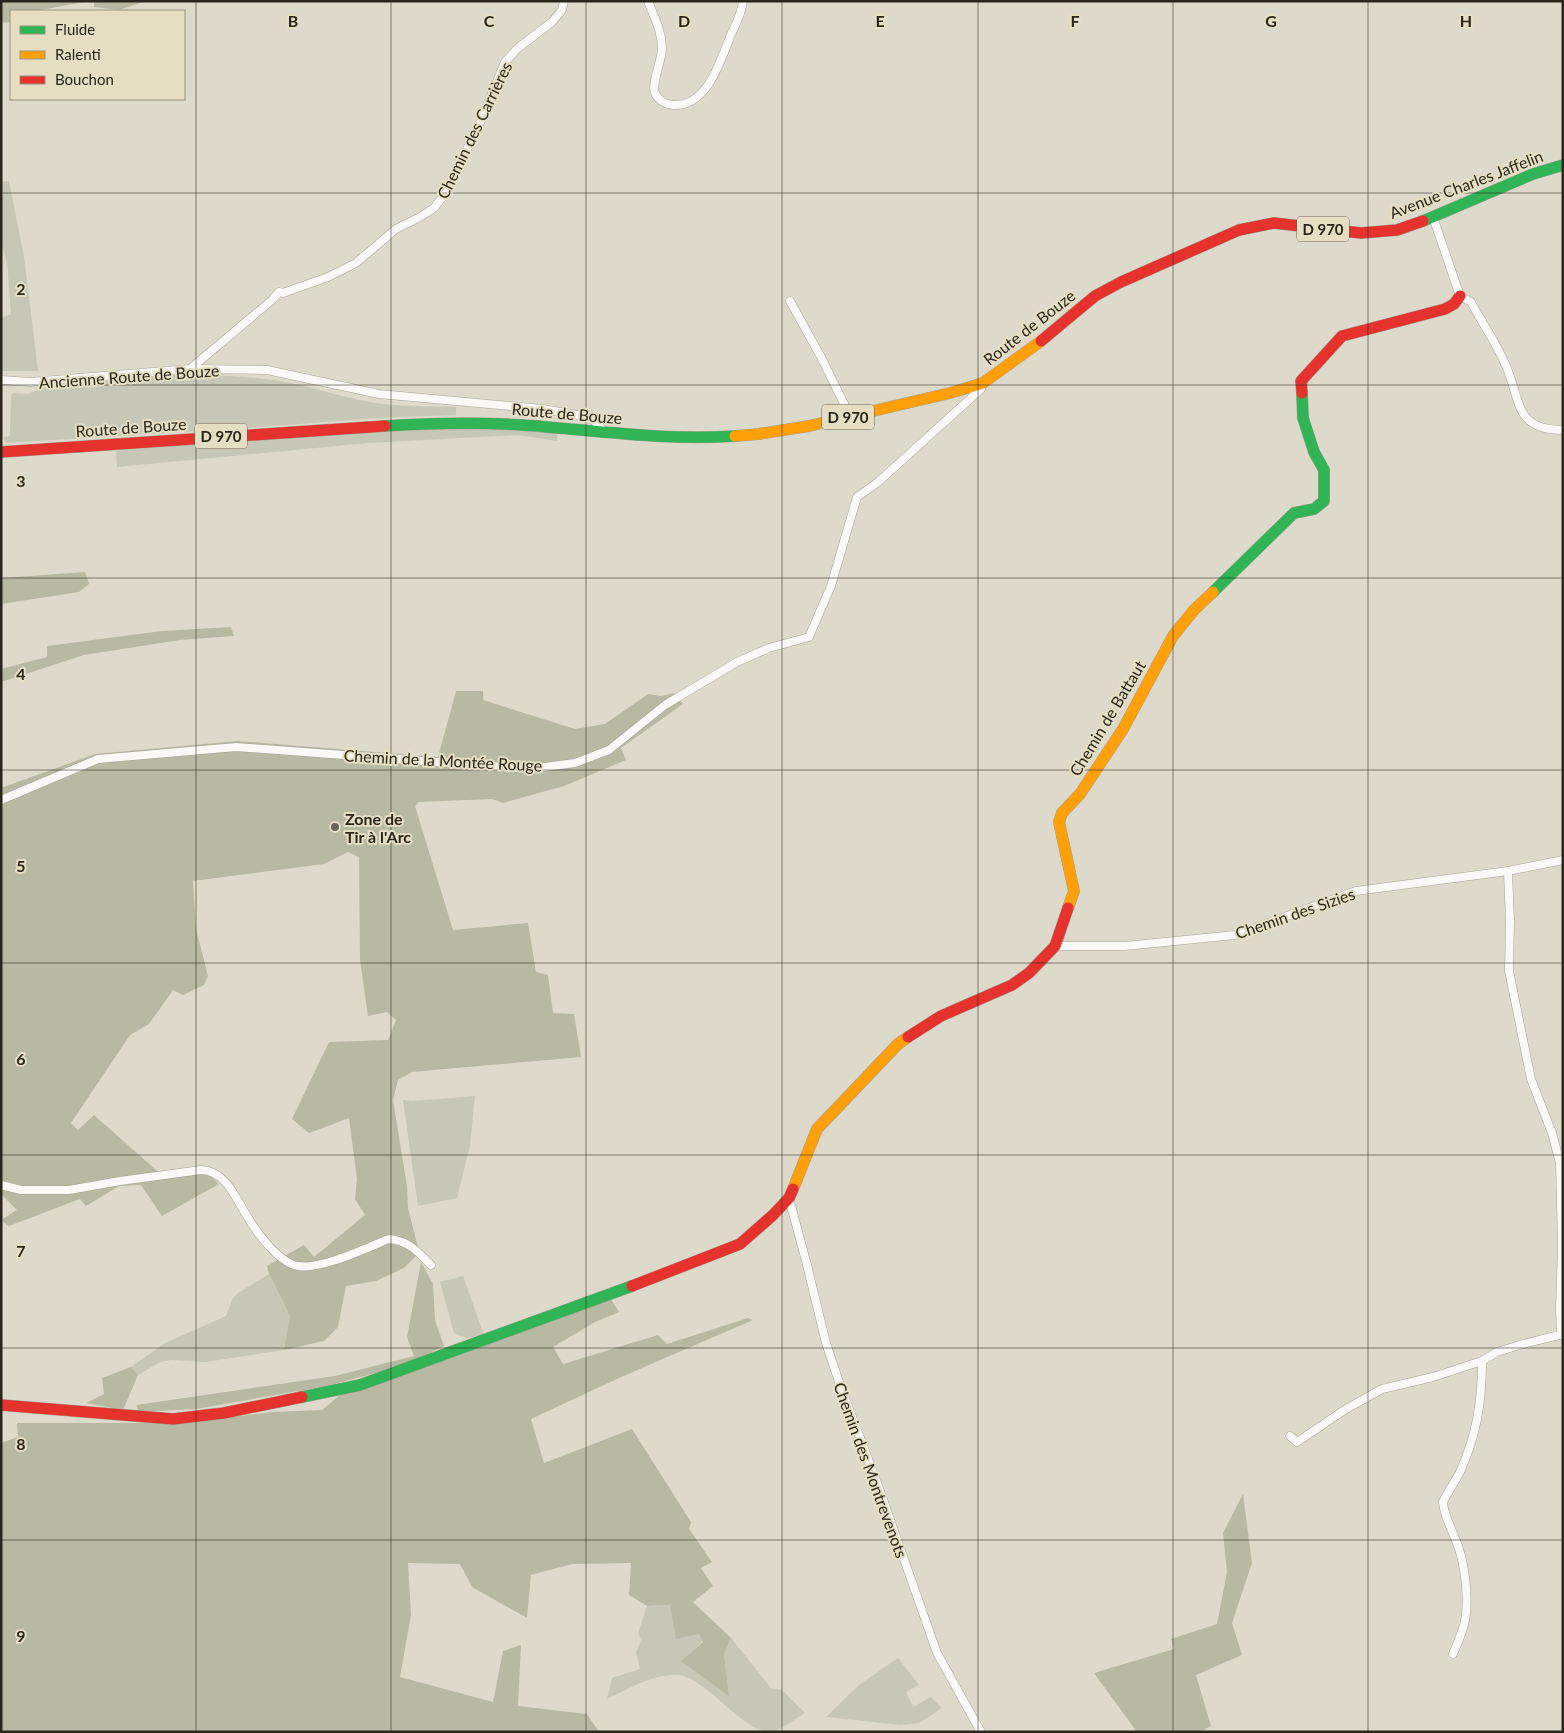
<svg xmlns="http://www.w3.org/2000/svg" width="1564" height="1733" font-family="Lato,sans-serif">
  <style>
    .green { fill: #c6c7b6 }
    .forest { fill: #b8b9a2 }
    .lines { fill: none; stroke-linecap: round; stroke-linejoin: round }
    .street-casing { stroke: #a5a196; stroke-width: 9 }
    .fast-casing { stroke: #a5a196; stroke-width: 12 }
    .slow-casing { stroke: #a5a196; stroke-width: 12 }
    .jam-casing { stroke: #a5a196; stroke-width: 12 }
    .street { stroke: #faf9f7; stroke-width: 8 }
    .fast { stroke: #30b455; stroke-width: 11 }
    .slow { stroke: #ff9f0a; stroke-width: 11 }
    .jam { stroke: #e5322d; stroke-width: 11 }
    .grid { fill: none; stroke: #29261c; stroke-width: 1; stroke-opacity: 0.55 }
    .poi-dot { fill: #686559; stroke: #e6dec3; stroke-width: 2 }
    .labels { text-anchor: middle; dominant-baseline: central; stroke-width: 4; stroke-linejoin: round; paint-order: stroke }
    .shield { fill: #e6dec3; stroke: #625d4e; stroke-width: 1 }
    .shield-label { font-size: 15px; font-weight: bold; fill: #29261c }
    .street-label { font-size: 16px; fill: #29261c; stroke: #e6dec3 }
    .poi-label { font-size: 16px; font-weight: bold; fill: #29261c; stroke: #e6dec3; text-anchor: start }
    .grid-label { font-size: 16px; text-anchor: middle; font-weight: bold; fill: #29261c; stroke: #e6dec3; stroke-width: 4; stroke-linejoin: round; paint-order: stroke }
  </style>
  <rect width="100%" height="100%" fill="#dedacb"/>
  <!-- green -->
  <g class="green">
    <path d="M9,181L24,257L38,371H1V318L11,314L7,262L1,243V182Z"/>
    <path d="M166,375C204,375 242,375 280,381C305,385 329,393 354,399C387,407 422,406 456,407V415L377,418L247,428L6,443L3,437L10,436L11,395L14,393L28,394L43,388Z"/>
    <path d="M434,427H470L558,433L557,441L518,435L368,443L117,467L116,451L192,444Z"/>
    <path d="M475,1096L470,1146L457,1198L418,1206L403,1100L411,1101Z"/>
    <path d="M269,1274L290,1316L284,1350L206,1362L171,1360L160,1362L138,1375L131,1367L165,1343L226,1316L233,1298L238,1293Z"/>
    <path d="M463,1276L484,1335L466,1338L454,1333L440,1282Z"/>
    <path d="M670,1605L699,1634L703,1641L682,1661L729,1695L724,1654L731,1638L771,1688L782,1690L805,1713C796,1718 781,1730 772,1732C742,1733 707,1678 679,1675C654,1673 629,1689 607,1699L612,1678L640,1669L636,1652L641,1640L638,1633L647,1606Z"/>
    <path d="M898,1658L919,1685L906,1692L913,1707L931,1697L942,1708L919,1723L901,1725L826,1717L859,1685Z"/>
  </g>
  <!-- forest -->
  <g class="forest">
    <path d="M1,1H89L36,11H11V22L1,23Z"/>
    <path d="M94,1H146L119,10L94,7Z"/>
    <path d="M85,572L89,584L79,592L1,604V578Z"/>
    <path d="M231,627L234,636L180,640L84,655L1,682V669L47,657V646L162,631Z"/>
    <path d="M456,691H483V700L575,729L605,724L648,694L661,696L674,693L683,704L621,748L626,760L564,786L503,803L492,799L419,802L415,806L453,930L528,923L536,972L548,975L553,1013L574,1014L581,1057L412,1072L398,1080L393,1100L407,1186L408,1208L418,1247L415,1257L404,1268L376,1281L346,1286L338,1327L324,1341L284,1350L290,1316L269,1274L267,1266L304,1245L314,1257L365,1215L355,1199L357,1179L349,1118L309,1133L292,1119L329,1042L388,1040L396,1020L387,1012L368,1016L360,960L359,857L348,852L324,864L193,881L196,929L208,976L204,985L183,995L173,990L149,1024L130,1035L71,1123L78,1130L94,1115L164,1177L206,1172L219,1184L162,1216L141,1185L119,1186L86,1206L80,1199L9,1226L1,1220L17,1210L1,1194V788L95,754L237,741L438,757Z"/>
    <path d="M421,1262L433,1284L435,1320L444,1346L409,1364L327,1386L196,1409L139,1412L136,1405L335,1376L414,1356L407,1337Z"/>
    <path d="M610,1298L619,1312L595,1322L553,1347L563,1364L658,1335L667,1344L748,1318L753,1320L619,1378L531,1419L544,1463L632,1429L691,1522L689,1529L712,1562L701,1568L713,1586L693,1602L731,1638L724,1654L729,1696L681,1661L703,1642L699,1634L676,1639L670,1605L647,1606L629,1595L631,1563L572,1564L531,1575L527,1618L472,1587L460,1564L408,1563L411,1615L400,1677L493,1702L503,1651L521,1645L518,1706L587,1714L599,1732H1V1443L18,1437L17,1423H187L271,1412L322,1410L340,1395Z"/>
    <path d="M131,1367L138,1375L123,1410L86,1403L104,1394L102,1378Z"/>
    <path d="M1243,1494L1252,1563L1232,1623L1242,1655L1196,1675L1211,1726L1200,1732H1137L1094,1673L1174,1649L1171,1639L1217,1624L1227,1572L1223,1533Z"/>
  </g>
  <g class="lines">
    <!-- street casing -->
    <g class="street-casing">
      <g id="street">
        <path d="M648,1C654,17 662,31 662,48C662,61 651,83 655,93C658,100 665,104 673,105C707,107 720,62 730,37C735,26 742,13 743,1"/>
        <path d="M1433,217L1460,296L1471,302C1482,323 1497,344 1506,366C1521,400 1514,430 1563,430"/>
        <path d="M790,301L821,357L850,416"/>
        <path d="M190,369L272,300L279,292L283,293L328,277L356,263L396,229L420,217L434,208L445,194L479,125L505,62L518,48L552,22L562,10L564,1"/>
        <path d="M1,380L30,382L190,369L267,370L379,394L543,409L577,415L593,420L606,433"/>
        <path d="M1,800L98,759L236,747L530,769L575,763L609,750L665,705L737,662L769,648L809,637L831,586L857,497L877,483L981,389L983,383"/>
        <path d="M1508,871L1510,921L1509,971L1531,1079L1552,1133L1560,1163L1562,1245L1560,1309L1561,1335"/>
        <path d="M1055,946H1125L1235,935L1356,891L1508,871L1563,860"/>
        <path d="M1,1185L21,1190H69L120,1181L201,1170C226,1171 235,1197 247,1216C256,1232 279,1263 298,1266C321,1270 366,1248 389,1239C409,1241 417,1251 431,1265"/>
        <path d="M789,1198L807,1265L826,1343L840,1385L880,1491L937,1653L981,1732"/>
        <path d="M1290,1436L1297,1442L1346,1409L1382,1389L1433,1377L1482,1361L1497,1352L1523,1344L1563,1334"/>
        <path d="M1453,1654C1457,1645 1461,1635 1464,1625C1470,1601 1465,1561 1455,1538C1450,1525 1444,1516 1443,1502C1448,1491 1455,1482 1460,1472C1477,1434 1482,1401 1482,1361"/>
      </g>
    </g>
    <!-- fast casing -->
    <g class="fast-casing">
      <g id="fast">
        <path d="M1423,221L1533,174L1563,165"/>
        <path d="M385,426C431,423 477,422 522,425C594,430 664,441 735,436"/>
        <path d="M1213,592L1294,513L1314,509L1324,501V470L1314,452L1303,418L1302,393"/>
        <path d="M302,1397L360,1385L632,1286"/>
      </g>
    </g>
    <!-- slow casing -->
    <g class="slow-casing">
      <g id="slow">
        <path d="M735,436L759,434L809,426L950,393L983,383L1041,341"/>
        <path d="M1068,908L1074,891L1059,822L1062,813L1080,794L1123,729L1173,636L1194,610L1213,592"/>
        <path d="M793,1189L817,1129L898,1044L908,1037"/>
      </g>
    </g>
    <!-- jam casing -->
    <g class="jam-casing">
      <g id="jam">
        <path d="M1041,341L1095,296L1121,282L1239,230L1274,223L1361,233L1397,230L1423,221"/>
        <path d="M1302,393L1301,381L1342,336L1445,309L1454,304L1460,296"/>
        <path d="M1,452L385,426"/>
        <path d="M908,1037L941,1016L1012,985L1029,973L1055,946L1068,908"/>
        <path d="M632,1286L740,1244L773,1215L789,1198L793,1189"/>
        <path d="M1,1405L173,1419L224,1413L302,1397"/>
      </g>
    </g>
    <!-- street -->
    <use href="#street" class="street"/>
    <!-- fast -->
    <use href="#fast" class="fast"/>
    <!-- slow -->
    <use href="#slow" class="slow"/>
    <!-- jam -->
    <use href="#jam" class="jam"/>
  </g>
  <!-- grid -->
  <path class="grid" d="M196,1V1732M391,1V1732M586,1V1732M782,1V1732M978,1V1732M1173,1V1732M1368,1V1732M1,193H1563M1,385H1563M1,578H1563M1,770H1563M1,963H1563M1,1155H1563M1,1348H1563M1,1540H1563"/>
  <!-- markers -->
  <circle class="poi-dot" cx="335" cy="827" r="5"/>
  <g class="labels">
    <!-- shield labels -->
    <g class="shield">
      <rect x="1297" y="216.5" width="52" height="25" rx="4"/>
      <rect x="822" y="404.5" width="52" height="25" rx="4"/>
      <rect x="195" y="423.5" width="52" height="25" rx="4"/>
    </g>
    <g class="shield-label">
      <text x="1323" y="229">D 970</text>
      <text x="848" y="417">D 970</text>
      <text x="221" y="436">D 970</text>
    </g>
    <!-- street labels -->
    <g class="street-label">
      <text transform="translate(474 130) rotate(-64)">Chemin des Carrières</text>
      <text transform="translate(1466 184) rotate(-21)">Avenue Charles Jaffelin</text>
      <text transform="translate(1029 327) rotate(-38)">Route de Bouze</text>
      <text transform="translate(129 376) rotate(-4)">Ancienne Route de Bouze</text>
      <text transform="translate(567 413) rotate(5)">Route de Bouze</text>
      <text transform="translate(131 427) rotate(-4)">Route de Bouze</text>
      <text transform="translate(1107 718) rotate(-59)">Chemin de Battaut</text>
      <text transform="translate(443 760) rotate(3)">Chemin de la Montée Rouge</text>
      <text transform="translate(1295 913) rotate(-19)">Chemin des Sizies</text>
      <text transform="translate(871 1470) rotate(70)">Chemin des Montrevenots</text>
    </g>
    <!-- poi labels -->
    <g class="poi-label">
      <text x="345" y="818">Zone de<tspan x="345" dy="18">Tir à l'Arc</tspan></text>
    </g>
  </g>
  <g class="grid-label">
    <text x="293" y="27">B</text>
    <text x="489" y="27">C</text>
    <text x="684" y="27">D</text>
    <text x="880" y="27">E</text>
    <text x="1075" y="27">F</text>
    <text x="1271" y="27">G</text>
    <text x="1466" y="27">H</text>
    <text x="21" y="295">2</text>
    <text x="21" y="487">3</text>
    <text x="21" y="680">4</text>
    <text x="21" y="872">5</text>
    <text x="21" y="1065">6</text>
    <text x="21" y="1257">7</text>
    <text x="21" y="1450">8</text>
    <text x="21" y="1642">9</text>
  </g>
  <!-- border -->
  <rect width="1564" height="1733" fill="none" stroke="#29261c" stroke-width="5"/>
  <!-- legend -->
  <rect x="10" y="10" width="175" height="90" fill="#e6dec3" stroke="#9a9480"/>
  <rect x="20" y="26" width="25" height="8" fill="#30b455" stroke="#9a9480"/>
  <text x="55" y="35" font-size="15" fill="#29261c">Fluide</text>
  <rect x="20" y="51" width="25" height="8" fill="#ff9f0a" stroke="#9a9480"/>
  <text x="55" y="60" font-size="15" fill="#29261c">Ralenti</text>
  <rect x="20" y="76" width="25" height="8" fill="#e5322d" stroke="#9a9480"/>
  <text x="55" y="85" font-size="15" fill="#29261c">Bouchon</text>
</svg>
